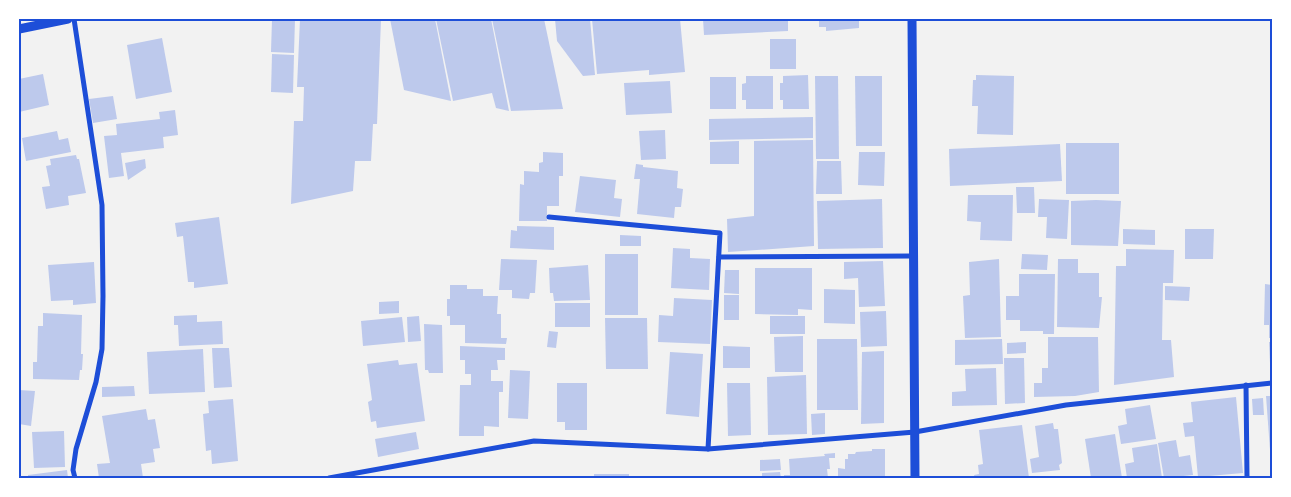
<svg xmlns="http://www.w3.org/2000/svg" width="1291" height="497" font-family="Rubik,sans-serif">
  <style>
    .building { fill: #bdc9ec }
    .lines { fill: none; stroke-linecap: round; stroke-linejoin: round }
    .minor { stroke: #1d4ed8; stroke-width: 5 }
    .tertiary { stroke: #1d4ed8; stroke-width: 9 }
    .neatline { fill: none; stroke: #1d4ed8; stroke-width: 2 }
  </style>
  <rect width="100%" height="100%" fill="#f2f2f2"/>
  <!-- building -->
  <g class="building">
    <path d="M272,19H295L294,53L271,52Z"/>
    <path d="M300,19H381L377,124H373L371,161H355L353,191L291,204L294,121H303L304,87H297Z"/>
    <path d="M390,19H435L451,101L404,90Z"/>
    <path d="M436,19H491L509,111L496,108L492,93L453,101Z"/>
    <path d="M492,19H544L563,109L511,111Z"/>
    <path d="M555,19H590L595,75L583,76L557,41Z"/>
    <path d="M592,19H680L685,72L649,75V70L597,74Z"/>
    <path d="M703,19H788V31L704,35Z"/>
    <path d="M819,19H859V28L826,31V27H819Z"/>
    <path d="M162,38L172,92L136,99L127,45Z"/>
    <rect x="770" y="39" width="26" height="30"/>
    <path d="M272,54L294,55L293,93L271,92Z"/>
    <path d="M43,74L49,105L19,112V79Z"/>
    <path d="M808,75L809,109H783V100H780V83H783V76Z"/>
    <path d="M976,75L1014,76L1013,135L977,134L978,106H972L973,80H976Z"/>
    <path d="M746,76H773V109H746V100H742V84L746,83Z"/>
    <path d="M815,76H838L839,159H816Z"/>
    <path d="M855,76H882V146H856Z"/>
    <rect x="710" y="77" width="26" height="32"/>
    <path d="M670,81L672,113L626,115L624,83Z"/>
    <path d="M113,96L117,119L93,123L89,99Z"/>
    <path d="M175,110L178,135L163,137L164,148L121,153L124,176L109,178L104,136L117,135L116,124L160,119L159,112Z"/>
    <path d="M813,117V138L709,140V119Z"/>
    <path d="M665,130L666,159L641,160L639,131Z"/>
    <path d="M57,131L59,140L68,138L71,152L26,161L22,138Z"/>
    <path d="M813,140L814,246L728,252L727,219L754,216V141Z"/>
    <path d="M739,141V164H710V142Z"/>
    <rect x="1066" y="143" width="53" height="51"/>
    <path d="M1060,144L1062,181L950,186L949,149Z"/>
    <path d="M543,152L563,153V176H559V206H547V221H519L520,184L524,185V171L539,172V163L543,162Z"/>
    <path d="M859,152H885L884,186L858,185Z"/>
    <path d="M76,155L77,159H79L86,193L68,196L69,205L46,209L42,187L50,186L46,166L51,165L50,159Z"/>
    <path d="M145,159L146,168L128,180L125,163Z"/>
    <path d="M817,161H841L842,194H816Z"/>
    <path d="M636,164L643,165V167L678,171L677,188L683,189L681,207H675L674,218L637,214L640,179H634Z"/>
    <path d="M580,176L616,180L614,198L622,199L620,217L575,212Z"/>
    <path d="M1016,187H1034L1035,213H1017Z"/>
    <path d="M968,195H1013L1012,241L980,240L981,222L967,221Z"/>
    <path d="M882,199L883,248L818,249L817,201Z"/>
    <path d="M1039,199L1069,200L1067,239L1046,238L1047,217H1038Z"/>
    <path d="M1096,200L1121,201L1118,246L1071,245V201Z"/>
    <path d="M219,217L228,284L194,288V282H188L183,236L177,237L175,223Z"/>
    <path d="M517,226L554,227V250L510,248L511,230L517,231Z"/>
    <path d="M1123,229L1155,230V245L1123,244Z"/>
    <path d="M1185,229H1214L1213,259H1185Z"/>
    <path d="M620,235L641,236V246H620Z"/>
    <path d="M673,248L690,249V258L710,259L709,290L671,288Z"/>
    <path d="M1126,249L1174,250L1173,283H1163L1162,340H1171L1174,377L1114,385L1116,266H1126Z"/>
    <rect x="605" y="254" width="33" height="61"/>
    <path d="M1022,254L1048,255L1047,270L1021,269Z"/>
    <path d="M501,259L537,260L535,293H530L529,299L512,298V290H499Z"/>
    <path d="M999,259L1001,337L965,338L963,296L970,295L969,262Z"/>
    <path d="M1058,259H1078V273H1099V297H1102L1099,328L1057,327Z"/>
    <path d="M883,261L885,306L859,307L858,278L844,279V262Z"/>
    <path d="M94,262L96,303L73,305V300L51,301L48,265Z"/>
    <path d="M588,265L590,300L554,301L553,293H550L549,268Z"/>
    <path d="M755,268H812V310L798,309V315L755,314Z"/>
    <path d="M725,270H739V294L724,293Z"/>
    <path d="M1019,274H1055L1054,334H1043V331H1020V320H1006V296H1019Z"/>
    <path d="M1265,284L1272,285V338H1269V325H1264Z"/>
    <path d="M450,285H467V289H483V296H498L497,314H501V338H507L506,344L465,343V325H450V316H447V299H450Z"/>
    <path d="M1165,286L1190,287L1189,301L1165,300Z"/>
    <path d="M824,289L855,290V324L824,323Z"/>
    <rect x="724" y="295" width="15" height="25"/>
    <path d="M674,298L712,300L710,344L658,342L659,315L673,316Z"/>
    <path d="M399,301V313L379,314V302Z"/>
    <rect x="555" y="303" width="35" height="24"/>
    <path d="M886,311L887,346L861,347L860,312Z"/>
    <path d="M43,313L82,315L81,354H83L82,370H80L79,380L33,379V362H37L38,326H43Z"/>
    <path d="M197,315V322L222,321L223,344L179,346L178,325H174V316Z"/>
    <path d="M419,316L421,341L408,342L407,317Z"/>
    <rect x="770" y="316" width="35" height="18"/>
    <path d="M402,317L405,342L363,346L361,321Z"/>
    <path d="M605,318H647L648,369H606Z"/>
    <path d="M424,324L442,325L443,373H429L428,370H425Z"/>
    <path d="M549,331L558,332L556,348L547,347Z"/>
    <path d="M803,336V372H775L774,337Z"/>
    <path d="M1048,337H1098L1099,392L1075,396L1034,397V383H1042V368H1048Z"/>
    <path d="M817,339H857L858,410H817Z"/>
    <path d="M1002,339L1003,364L955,365V340Z"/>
    <path d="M1026,342V353L1007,354V343Z"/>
    <path d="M1269,342H1272V363H1270Z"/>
    <path d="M460,346L505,348V360H497L498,370H491V381H503V392H499V427L484,426V436H459L460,385H471V374H465V360H460Z"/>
    <path d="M723,346L750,347V368H723Z"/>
    <path d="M212,348H229L232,387L214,388Z"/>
    <path d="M203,349L205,392L149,394L147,352Z"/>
    <path d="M884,351V423L861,424L862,352Z"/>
    <path d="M670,352L703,354L699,417L666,414Z"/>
    <path d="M1004,358H1024L1025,403L1005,404Z"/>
    <path d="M398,360L399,365L417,363L425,421L377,428L376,421L371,422L368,402L372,400L367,364Z"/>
    <path d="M996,368L997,405L952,406V392L966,391L965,369Z"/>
    <path d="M510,370L530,371L528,419L508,418Z"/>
    <path d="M806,375L807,434L768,435L767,377Z"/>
    <path d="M557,383H587V430H565V422H557Z"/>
    <path d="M727,383H750L751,435L728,436Z"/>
    <path d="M134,386L135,396L102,397V387Z"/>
    <path d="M19,390L35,391L31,426L19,424Z"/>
    <path d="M1266,396H1272V449L1270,450Z"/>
    <path d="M1236,397L1243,473L1198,477L1194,436L1185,437L1183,423L1193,422L1191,402Z"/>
    <path d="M1263,398L1264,415H1253L1252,399Z"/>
    <path d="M233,399L238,461L212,464L211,450L206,451L203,414L209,413L208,401Z"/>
    <path d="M1150,405L1156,439L1121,444L1118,426L1127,424L1125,409Z"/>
    <path d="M146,409L148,420L155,419L160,448L153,449L155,462L141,464L143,478H99L97,464L110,463L102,416Z"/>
    <path d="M825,413V434L812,435L811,414Z"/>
    <path d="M1053,423L1054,429H1058L1062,463L1059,465L1060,470L1032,473L1030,459L1039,457L1035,426Z"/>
    <path d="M1022,425L1029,478H975L974,475L979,474L978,465L983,464L979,430Z"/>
    <path d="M64,431L65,467L34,468L32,432Z"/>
    <path d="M416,432L419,449L378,457L375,439Z"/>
    <path d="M1115,434L1122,478H1091L1085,439Z"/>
    <path d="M1176,440L1179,457L1190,455L1193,475L1164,478L1158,443Z"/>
    <path d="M1157,444L1162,478H1127L1125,464L1134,462L1132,448Z"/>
    <path d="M872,449H885V478H838V468L845,469V459H848V454H855L856,452L872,451Z"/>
    <path d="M835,453V458H829L830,469H827L828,478H784V475H790L789,459L825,456L824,454Z"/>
    <path d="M780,459L781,470L760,471V460Z"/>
    <path d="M67,470L68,478H28V475Z"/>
    <path d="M780,472L781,478H762V473Z"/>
    <rect x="594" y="474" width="35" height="4"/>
  </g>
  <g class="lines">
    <!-- minor -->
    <g class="minor">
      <path d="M74,19L102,205L103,296L102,349L96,382L76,449L73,470L75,478"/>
      <path d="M549,217L720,233L708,449"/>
      <path d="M719,257L913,256"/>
      <path d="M1246,385L1247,478"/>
      <path d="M329,478L534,441L708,449L915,432L1066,405L1272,383"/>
    </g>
    <!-- tertiary -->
    <g class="tertiary">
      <path d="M912,19L915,478"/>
      <path d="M19,29L68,19"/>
    </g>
  </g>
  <!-- border -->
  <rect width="1291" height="497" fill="none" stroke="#ffffff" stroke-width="40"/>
  <rect x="20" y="20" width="1251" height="457" class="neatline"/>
</svg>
